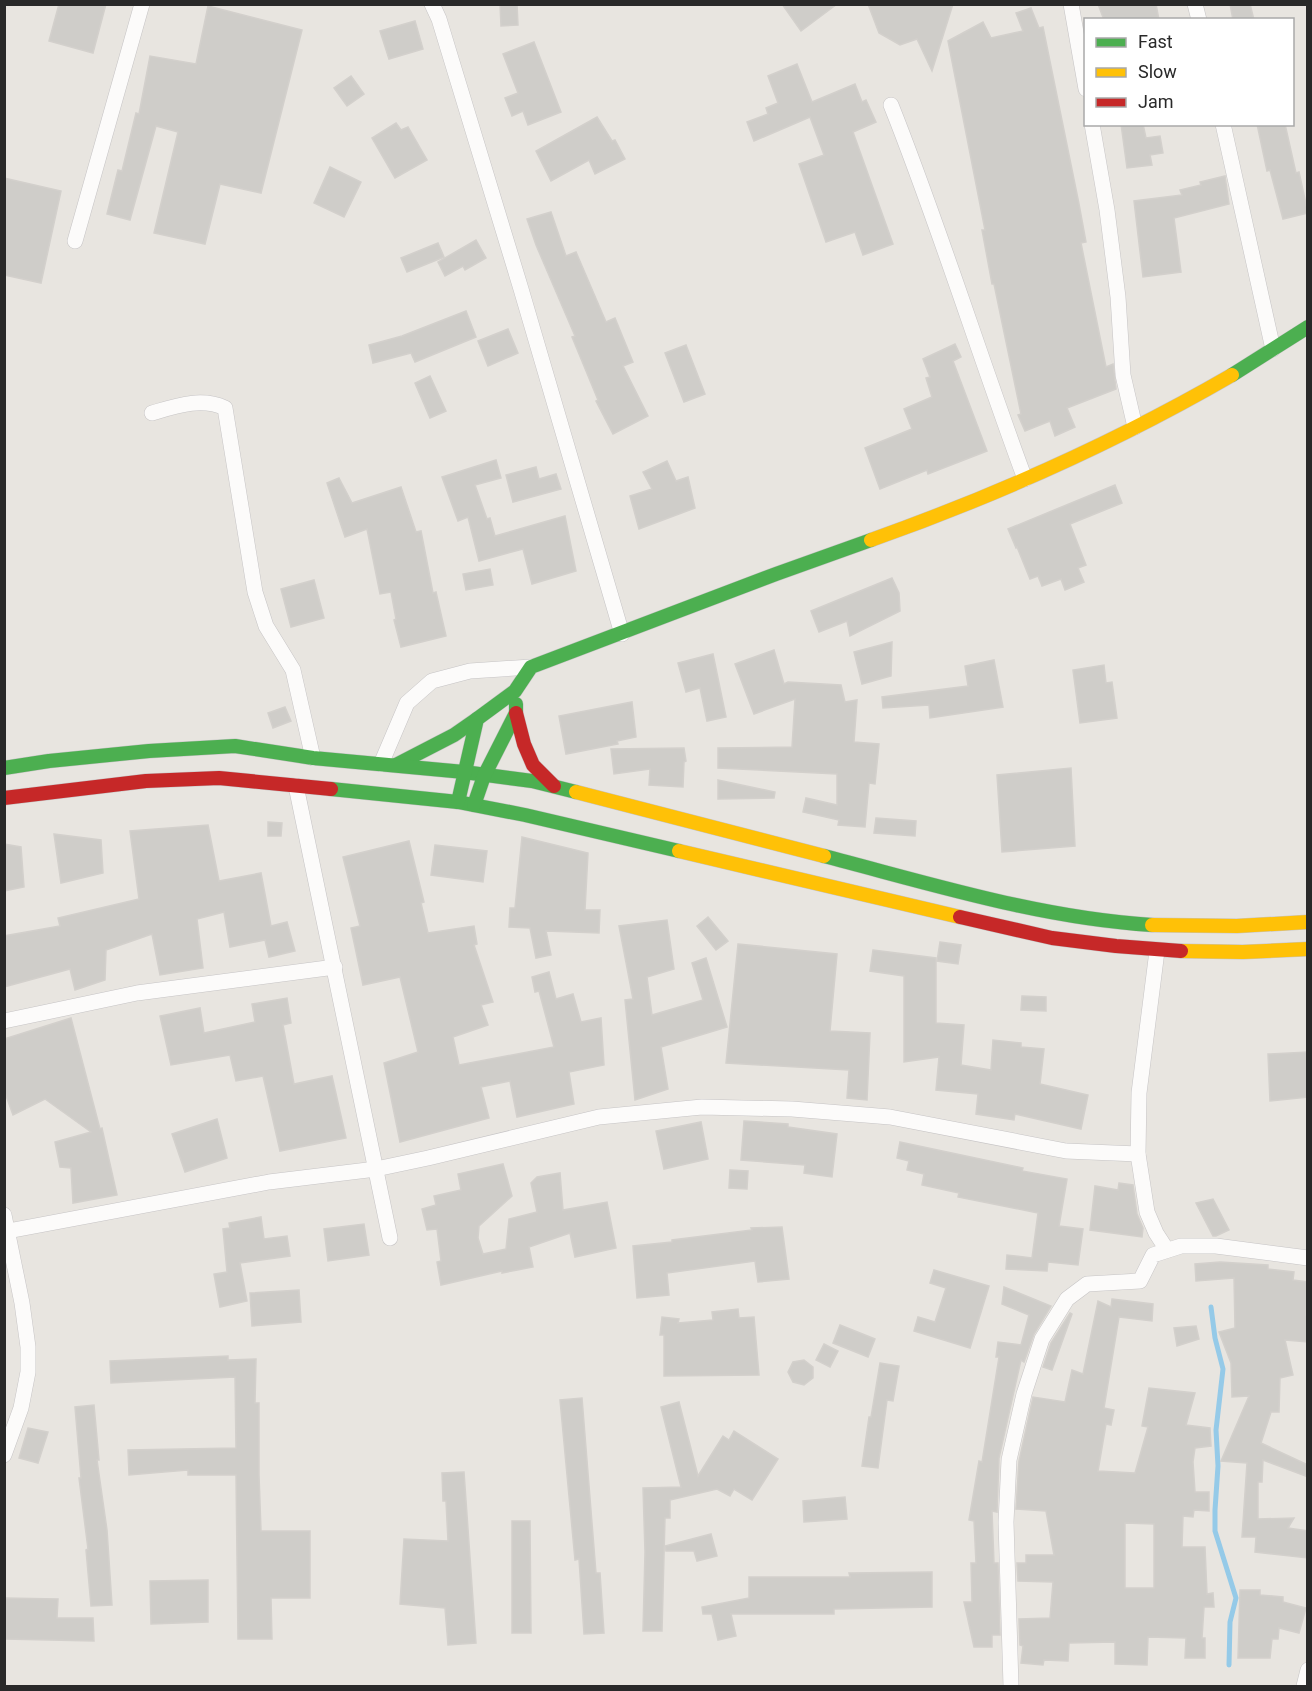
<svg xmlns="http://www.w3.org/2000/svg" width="1312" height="1691" font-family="Roboto,sans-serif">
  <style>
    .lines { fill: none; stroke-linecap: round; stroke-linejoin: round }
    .stream { stroke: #95cae8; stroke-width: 5 }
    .building { fill: #cfcdc9; stroke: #d3d0cc; stroke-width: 1.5; fill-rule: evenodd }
    .street-casing { stroke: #c6c4c5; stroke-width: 16 }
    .fast-casing { stroke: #c6c4c5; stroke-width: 15 }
    .slow-casing { stroke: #c6c4c5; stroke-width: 15 }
    .jam-casing { stroke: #c6c4c5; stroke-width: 15 }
    .street { stroke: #fcfbfa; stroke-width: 15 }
    .fast { stroke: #4caf50; stroke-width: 14 }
    .slow { stroke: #ffc107; stroke-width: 14 }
    .jam { stroke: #c62828; stroke-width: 14 }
  </style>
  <rect width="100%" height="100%" fill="#e8e5e0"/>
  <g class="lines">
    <!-- stream -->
    <path class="stream" d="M1211,1307L1215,1338L1223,1369L1216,1430L1218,1466L1215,1510V1531L1236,1598L1230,1622L1229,1665"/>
  </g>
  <!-- building -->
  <g class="building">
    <path d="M59,4H106L93,53L49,41Z"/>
    <path d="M500,4H517L518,25L501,26Z"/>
    <path d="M782,4H837L801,31Z"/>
    <path d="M868,4H953L932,71L917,39L900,45L879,33Z"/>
    <path d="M1098,4H1156L1159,20H1104Z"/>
    <path d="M1230,4H1250L1254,20H1233Z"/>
    <path d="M208,6L302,30L261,193L220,184L205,244L154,233L178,132L156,126L130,220L107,214L118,170L122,171L136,113L139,114L150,56L196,64Z"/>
    <path d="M1031,8L1039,28L1043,27L1079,204L1086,242L1081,243L1106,367L1113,364L1116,389L1067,408L1075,427L1055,436L1050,421L1025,431L1018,415L1021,414L994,284H992L982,230H985L948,41L983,22L991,38L1023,31L1016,13Z"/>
    <path d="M415,21L423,49L389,59L380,31Z"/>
    <path d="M534,42L561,112L528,125L523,111L512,116L505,98L518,93L503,54Z"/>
    <path d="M797,64L812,102L855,84L862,102L866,100L876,122L853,132L893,244L863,255L855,232L826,242L799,164L824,155L810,117L754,141L747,122L768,114L766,108L778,103L768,76Z"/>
    <path d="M351,76L364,94L347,106L334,88Z"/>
    <path d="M597,117L612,141L615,140L625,159L595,174L589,160L551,181L536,151Z"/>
    <path d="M396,123L401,130L408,127L427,160L395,178L372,138Z"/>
    <path d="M1121,124H1143L1146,138L1160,136L1163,153L1150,155L1152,165L1127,168Z"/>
    <path d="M1257,124H1285L1296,173L1299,172L1308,213L1283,219L1270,170L1267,171Z"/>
    <path d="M330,167L361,182L344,217L314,203Z"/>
    <path d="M1225,176L1229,204L1174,218L1181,272L1143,277L1134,201L1182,195L1180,190L1201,185L1200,182Z"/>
    <path d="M4,178L61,191L41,283L4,275Z"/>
    <path d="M551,212L566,256L576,252L606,322L615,318L633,362L623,366L648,416L613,434L596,401L598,400L572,337L575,336L536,245L527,219Z"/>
    <path d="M476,240L486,258L465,270L463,266L445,276L438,262Z"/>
    <path d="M438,243L444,257L407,272L401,258Z"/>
    <path d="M466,311L476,337L415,362L411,353L373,363L369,345L402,336Z"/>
    <path d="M508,329L518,353L488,366L478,341Z"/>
    <path d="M955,344L961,357L953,361L987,451L928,474L927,470L880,489L865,448L912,429L904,409L932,397L926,378L930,377L923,359Z"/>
    <path d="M686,345L705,394L684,402L665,353Z"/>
    <path d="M430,376L446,411L430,418L415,383Z"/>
    <path d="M496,460L501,478L475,485L487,519L490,518L495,536L565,516L576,571L532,584L523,549L479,561L468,517L458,521L442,477Z"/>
    <path d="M667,461L676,481L688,477L695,508L639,529L630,496L652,489L643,472Z"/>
    <path d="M536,467L539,479L556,474L561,489L513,502L506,475Z"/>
    <path d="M339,478L352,503L401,487L416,532L421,531L433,593L436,592L446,636L401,647L394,620L396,619L391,592L380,594L367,529L345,537L327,483Z"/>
    <path d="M1115,485L1122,503L1070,524L1086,565L1078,568L1084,582L1065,590L1061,579L1042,586L1038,576L1030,579L1017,547L1016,548L1008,529Z"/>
    <path d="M490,569L493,585L466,590L463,574Z"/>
    <path d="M892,578L899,593L900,611L850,636L847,621L819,632L811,611Z"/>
    <path d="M314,580L324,618L291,627L281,589Z"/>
    <path d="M892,642L891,676L862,684L854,652Z"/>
    <path d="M774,650L784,684L788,682L841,685L845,702L857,700L854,742L879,744L875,784L869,783L865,827L838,825L839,820L803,812L806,798L837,805V774L718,768V748L792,747L795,699L754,714L735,664Z"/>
    <path d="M713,654L726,717L707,721L700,688L686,692L678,663Z"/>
    <path d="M994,660L1003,707L930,718L929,705L883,708L882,697L968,686L965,666Z"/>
    <path d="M1104,665L1106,683L1112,682L1117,718L1080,723L1073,670Z"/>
    <path d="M632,702L636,737L617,741L618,744L566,754L559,716Z"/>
    <path d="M285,707L291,721L273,728L268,713Z"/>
    <path d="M684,748L686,761L684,762L683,787L649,785L650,769L614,774L611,749Z"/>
    <path d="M1071,768L1075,846L1002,852L997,775Z"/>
    <path d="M718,780L775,792L774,798L718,799Z"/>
    <path d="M876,818L916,821L915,836L874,833Z"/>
    <path d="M268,822L282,823L281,836H268Z"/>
    <path d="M208,825L219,881L261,873L271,926L287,922L295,951L269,957L265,940L230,947L224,912L197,919L203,968L160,975L152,934L106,950L105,980L75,990L70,969L4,987V936L60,926L58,918L139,899L130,831Z"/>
    <path d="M54,834L101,840L103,873L61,883Z"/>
    <path d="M522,837L588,853L585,910H600L599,933L546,931L551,955L536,958L530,928L509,927L510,908H515Z"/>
    <path d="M409,841L424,902L421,903L428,933L474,926L477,944L474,945L493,1002L481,1005L488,1025L453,1037L459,1065L554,1047L539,991L535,992L532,977L549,972L556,999L573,994L581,1022L601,1018L604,1065L569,1072L574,1104L517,1117L510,1081L481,1087L489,1118L400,1142L384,1063L418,1052L400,977L363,985L351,928L360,926L343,857Z"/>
    <path d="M4,844L21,847L24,887L4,891Z"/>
    <path d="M435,845L487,851L483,882L431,875Z"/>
    <path d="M708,917L728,941L716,950L697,926Z"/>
    <path d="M667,920L674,969L647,977L652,1015L703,1000L692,963L706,958L727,1027L661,1047L668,1089L635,1100L625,1000L633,999L619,926Z"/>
    <path d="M940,942L961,945L958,964L937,961Z"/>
    <path d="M738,944L837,954L830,1031L870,1033L867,1100L847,1098L849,1070L726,1063Z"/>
    <path d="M873,950L936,958V1023L964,1025L961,1065L991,1070L993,1040L1021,1043V1047L1044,1049L1040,1084L1088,1095L1081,1129L1015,1114L1014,1120L976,1114L978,1094L936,1090L939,1057L904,1062V976L870,971Z"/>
    <path d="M1022,996L1046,997V1011L1021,1010Z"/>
    <path d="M287,998L291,1023L283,1025L294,1084L332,1076L346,1138L280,1151L263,1076L236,1081L230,1055L171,1065L160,1016L200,1008L204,1033L255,1022L252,1004Z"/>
    <path d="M71,1018L100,1129L102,1128L117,1195L73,1203L71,1168L60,1167L55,1142L91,1132L45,1099L13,1115L4,1090V1039Z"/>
    <path d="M1308,1052V1097L1270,1101L1268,1054Z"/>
    <path d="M217,1119L227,1158L185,1172L172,1134Z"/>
    <path d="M744,1121L788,1124V1127L837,1134L832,1177L804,1173L805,1165L741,1160Z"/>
    <path d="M701,1122L708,1159L664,1169L656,1131Z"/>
    <path d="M900,1142L1023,1168L1022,1171L1067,1179L1059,1226L1083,1229L1078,1265L1048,1262L1047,1271L1006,1269L1007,1255L1032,1258L1038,1213L958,1197L959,1193L922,1185L924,1174L907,1170L909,1161L897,1158Z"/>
    <path d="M503,1164L512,1196L479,1226L478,1238L483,1254L506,1249L509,1219L537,1212L531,1183L537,1177L560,1173L563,1210L607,1202L616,1248L575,1257L570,1233L529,1247L533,1267L502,1273V1271L441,1285L437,1262L441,1261L437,1229L427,1230L422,1209L436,1205L434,1196L461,1190L458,1174Z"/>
    <path d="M730,1170L748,1171L747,1189L729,1188Z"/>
    <path d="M1119,1183L1133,1185L1137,1214L1143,1228L1142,1237L1090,1230L1095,1186L1118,1190Z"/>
    <path d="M1213,1199L1229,1230L1216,1236H1213L1196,1203Z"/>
    <path d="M261,1217L264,1239L287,1236L290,1256L240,1263L247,1301L220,1307L214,1274L227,1272L223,1229L230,1228L229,1223Z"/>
    <path d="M364,1224L369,1255L328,1261L324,1229Z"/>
    <path d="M782,1227L789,1279L758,1282L755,1261L667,1273L669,1295L637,1298L633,1246L672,1242V1240L752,1230L751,1228Z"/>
    <path d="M1220,1262L1268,1265V1269L1294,1272L1293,1280L1308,1282L1306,1315H1308V1342L1285,1340L1293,1375L1280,1378L1279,1412H1271L1261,1443L1308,1465V1477L1263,1460L1262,1482H1258V1519L1294,1518L1288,1528L1308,1531V1558L1255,1552L1256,1537H1242L1247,1463L1221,1461L1249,1396L1232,1397L1231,1363L1219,1332L1235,1328L1234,1278L1196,1281L1195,1264Z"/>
    <path d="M934,1270L989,1286L970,1348L914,1331L918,1317L935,1322L946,1288L930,1283Z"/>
    <path d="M1004,1287L1051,1306L1034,1334L1024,1362L1021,1360L999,1458L997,1512L992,1511L994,1563H998L1000,1635H992V1647H974L964,1602H972L971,1563H976L974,1521L969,1520L979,1461L982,1462L999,1357H996L998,1342L1021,1345L1029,1315L1002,1304Z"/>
    <path d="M299,1290L301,1322L252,1326L250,1293Z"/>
    <path d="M1112,1299L1153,1304L1152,1321L1119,1317L1104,1408L1114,1410L1111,1425L1106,1424L1098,1471L1135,1473L1148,1427L1142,1426L1149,1388L1195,1393L1186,1425L1210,1428L1211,1446L1195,1448L1193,1462L1195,1492H1209V1511L1194,1510L1193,1517L1183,1516L1182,1547H1205L1207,1594L1213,1593L1214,1607H1204L1202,1638H1205V1658H1185L1186,1638L1148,1637L1147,1665L1115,1664V1642L1069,1643L1068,1661L1044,1660L1043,1665L1021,1663L1023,1646L1020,1645L1019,1619L1050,1618L1053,1582L1018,1581L1017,1563H1026V1555H1054L1046,1511L1016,1509L1019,1461L1033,1397L1065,1402L1072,1370L1083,1374L1098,1301L1111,1307ZM1125,1523L1154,1524V1588H1125Z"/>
    <path d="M738,1309L739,1318L754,1317L759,1375L664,1376V1335H660L662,1317L679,1319L678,1323L713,1320L712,1312Z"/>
    <path d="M1070,1313L1072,1314L1052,1370L1043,1367L1051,1343Z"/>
    <path d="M840,1325L875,1339L868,1357L833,1343Z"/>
    <path d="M1196,1326L1199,1339L1177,1346L1174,1328Z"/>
    <path d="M824,1344L838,1351L830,1367L816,1360Z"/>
    <path d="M228,1356V1360L256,1359L255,1403H259V1475L261,1531H310V1598H271L272,1639H238L236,1475H188V1470L129,1475L128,1450L236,1448L235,1377L111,1383L110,1361Z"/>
    <path d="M804,1360L813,1367V1378L804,1385L793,1382L788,1372L793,1362Z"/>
    <path d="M880,1363L899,1366L893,1401L887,1400L878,1468L862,1466L869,1417H871Z"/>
    <path d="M582,1398L596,1573H600L604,1633L584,1634L579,1559L575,1560L560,1400Z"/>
    <path d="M679,1402L698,1476L723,1436L729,1440L734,1431L778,1459L752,1500L734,1489L730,1496L717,1489L670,1500V1518H665L662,1631H643L645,1552L643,1488L681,1487L661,1407Z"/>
    <path d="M94,1405L99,1460H97L107,1530L112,1605L91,1606L86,1550L88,1549L79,1478H81L75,1407Z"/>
    <path d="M28,1428L48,1432L38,1463L19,1458Z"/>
    <path d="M464,1472L476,1643L448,1645L445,1608L400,1604L404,1539L448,1541L446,1501H443L442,1473Z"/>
    <path d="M845,1497L847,1519L804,1522L803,1501Z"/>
    <path d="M512,1521H530L531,1633H512Z"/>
    <path d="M711,1534L717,1556L697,1561L694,1551H666L665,1546Z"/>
    <path d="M932,1572V1607L834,1609V1614H731L736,1636L718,1640L712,1614H703L702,1607L749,1598V1577H850L849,1573Z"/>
    <path d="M208,1580V1622L151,1624L150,1581Z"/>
    <path d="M1240,1590H1260V1595L1283,1597V1602L1306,1608L1299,1633L1279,1628L1278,1639H1272L1270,1658H1238Z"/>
    <path d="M4,1598L58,1599L57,1618H93L94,1641L4,1639Z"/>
  </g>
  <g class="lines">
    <!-- street casing -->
    <g class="street-casing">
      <g id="street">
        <path d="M432,4L439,19L521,289L622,634"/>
        <path d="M1071,4L1086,89"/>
        <path d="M1195,4L1199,20"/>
        <path d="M891,105C940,228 979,355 1025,479"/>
        <path d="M1092,124L1107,210L1118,297L1123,375L1135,427"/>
        <path d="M1223,124L1273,349"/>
        <path d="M75,241L142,4"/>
        <path d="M152,413C176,406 201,397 225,408L255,592L266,626L293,670L313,758"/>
        <path d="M381,764L407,703L432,681L470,671L531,667"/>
        <path d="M296,786L390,1238"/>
        <path d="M1157,951L1139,1093L1138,1154L1147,1212L1156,1233L1167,1250"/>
        <path d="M4,1021L137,993L335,967"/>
        <path d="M4,1215L22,1303L28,1347V1372L21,1408L4,1455"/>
        <path d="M8,1231L269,1182L376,1169L428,1158L599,1117L702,1107L792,1109L890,1117L1066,1151L1138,1154"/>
        <path d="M1011,1686L1006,1522L1009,1460L1024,1394L1042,1339L1067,1299L1087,1284L1140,1281L1153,1255L1181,1246H1216L1308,1258"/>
        <path d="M1304,1686L1308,1670"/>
      </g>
    </g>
    <!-- fast casing -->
    <g class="fast-casing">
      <g id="fast">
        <path d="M1232,375L1308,327"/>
        <path d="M396,765L454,735L477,719"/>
        <path d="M4,768L49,761L149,751L235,746L313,758L464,772L532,781L576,792"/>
        <path d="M331,789L458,802L525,815L679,851"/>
        <path d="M458,802L477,719L515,691L531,667L776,574L871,540"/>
        <path d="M474,805L484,776L516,713V704"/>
        <path d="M824,856C932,884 1040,918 1152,925"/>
      </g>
    </g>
    <!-- slow casing -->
    <g class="slow-casing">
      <g id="slow">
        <path d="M871,540C995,496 1118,441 1232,375"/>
        <path d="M576,792L824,856"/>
        <path d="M679,851L960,917"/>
        <path d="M1152,925L1237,926L1308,922"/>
        <path d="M1181,951L1243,952L1308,949"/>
      </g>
    </g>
    <!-- jam casing -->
    <g class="jam-casing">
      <g id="jam">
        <path d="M516,713L524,744L533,765L554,786"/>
        <path d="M4,798L146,781L219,778L331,789"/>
        <path d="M960,917L1052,938L1116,946L1181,951"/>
      </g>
    </g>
    <!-- street -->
    <use href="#street" class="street"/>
    <!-- fast -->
    <use href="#fast" class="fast"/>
    <!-- slow -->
    <use href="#slow" class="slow"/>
    <!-- jam -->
    <use href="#jam" class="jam"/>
  </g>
  <!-- border -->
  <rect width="1312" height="1691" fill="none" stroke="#292929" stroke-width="12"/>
  <!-- legend -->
  <rect x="1084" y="18" width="210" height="108" fill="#ffffff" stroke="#a9a9a9" stroke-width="1.5"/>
  <rect x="1096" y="38" width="30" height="9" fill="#4caf50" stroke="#a9a9a9" stroke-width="1.5"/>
  <text x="1138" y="48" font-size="18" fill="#292929">Fast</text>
  <rect x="1096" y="68" width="30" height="9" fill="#ffc107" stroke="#a9a9a9" stroke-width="1.5"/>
  <text x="1138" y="78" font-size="18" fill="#292929">Slow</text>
  <rect x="1096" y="98" width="30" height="9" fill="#c62828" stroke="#a9a9a9" stroke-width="1.5"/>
  <text x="1138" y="108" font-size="18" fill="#292929">Jam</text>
</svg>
